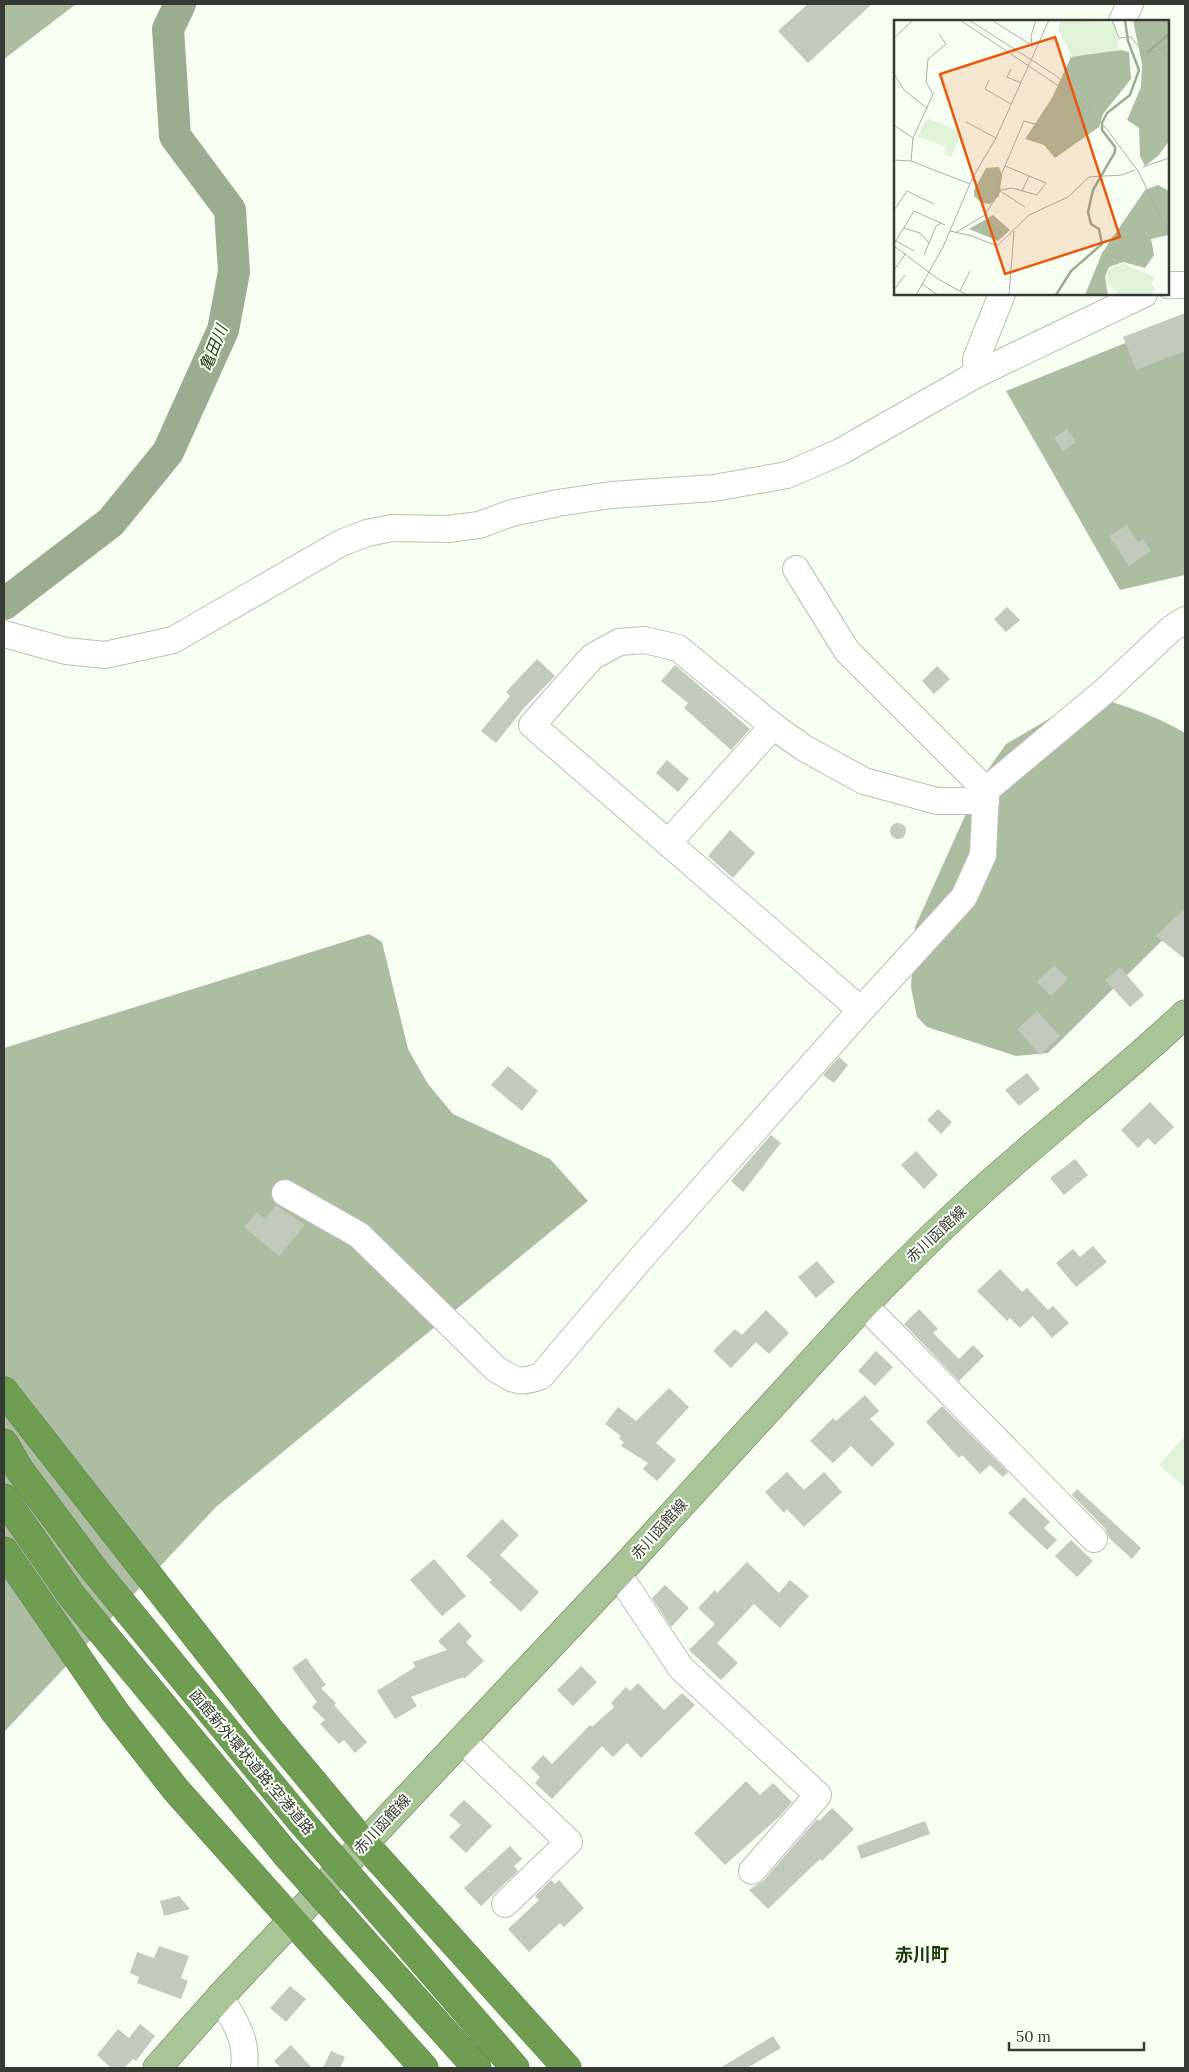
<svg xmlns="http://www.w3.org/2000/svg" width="1189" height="2072" font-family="Lora,'Noto Sans JP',serif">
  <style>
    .green { fill: #e0f2d7 }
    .forest { fill: #acbda2 }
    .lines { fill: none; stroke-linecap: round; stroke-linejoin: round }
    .river { stroke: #9bac91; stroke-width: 32 }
    .building { fill: #c1cabc }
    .minor-casing { stroke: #b8c1b3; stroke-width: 28 }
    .major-casing { stroke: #5b7a47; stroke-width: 29 }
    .highway-casing { stroke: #5b7a47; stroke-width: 29 }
    .minor { stroke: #fff; stroke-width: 26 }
    .major { stroke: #a9c497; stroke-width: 28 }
    .highway { stroke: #6f9d51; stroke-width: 28 }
    .highway-bridge-casing { stroke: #5b7a47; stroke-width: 29; stroke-linecap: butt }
    .highway-bridge { stroke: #6f9d51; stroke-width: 28 }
    .labels { text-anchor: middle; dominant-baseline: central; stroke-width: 4; stroke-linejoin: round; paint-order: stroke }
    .street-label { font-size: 15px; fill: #363a34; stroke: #f7fff3 }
    .water-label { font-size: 16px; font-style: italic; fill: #243c13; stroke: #f7fff3 }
    .quarter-label { font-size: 18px; font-weight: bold; fill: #1e3908; stroke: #f7fff3 }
    .inset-river { fill: none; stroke: #9bac91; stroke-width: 2.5 }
    .inset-road { fill: none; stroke: #aab0a7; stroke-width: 1 }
    .view { fill: #e8590c; fill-opacity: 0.15; stroke: #e8590c; stroke-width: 2.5 }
    .inset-edge { fill: none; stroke: #363a34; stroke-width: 2.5 }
  </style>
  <rect width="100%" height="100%" fill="#f7fff3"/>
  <!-- green -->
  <path class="green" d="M1185,1436V1487L1159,1465Z"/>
  <!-- forest -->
  <g class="forest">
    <path d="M4,4H76L4,59Z"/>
    <path d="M1160,329L1185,352V575L1120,590L1006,391Z"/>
    <path d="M1112,702C1137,710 1162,719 1185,733V918L1048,1053L1016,1056L927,1027L917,1017L911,987L915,927L982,778L1006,744L1069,707Z"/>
    <path d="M369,934L382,942L408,1049L428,1084L453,1114L550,1159L588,1201L216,1507L4,1732V1048Z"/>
  </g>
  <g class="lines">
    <!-- river -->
    <path class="river" d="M4,604L111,522L168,452L223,330L234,272L230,210L175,136L168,29L180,4"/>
  </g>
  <!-- building -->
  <g class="building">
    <path d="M808,4H872L808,63L778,31Z"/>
    <path d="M1185,313V351L1136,370L1123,337Z"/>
    <path d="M1067,429L1076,442L1063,451L1054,438Z"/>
    <path d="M1127,525L1138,542L1143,539L1151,551L1129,566L1109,536Z"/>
    <path d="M1007,607L1020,620L1006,632L994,619Z"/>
    <path d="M537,659L555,676L524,708L496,743L481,731L510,696L506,692Z"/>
    <path d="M675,665L750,729L731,750L684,708L688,703L661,681Z"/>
    <path d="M937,666L950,679L934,694L922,681Z"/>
    <path d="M667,760L689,779L678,792L656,773Z"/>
    <circle cx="898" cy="831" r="8"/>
    <path d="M730,830L755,853L733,878L708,856Z"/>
    <path d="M1185,908V959L1156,936Z"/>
    <path d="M1054,965L1068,979L1051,996L1037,982Z"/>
    <path d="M1120,967L1144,995L1130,1007L1105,980Z"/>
    <path d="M1037,1011L1060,1036L1040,1055L1017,1029Z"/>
    <path d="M839,1057L848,1065L834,1083L823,1075Z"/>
    <path d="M508,1066L538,1091L522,1111L491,1085Z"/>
    <path d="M1027,1073L1040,1089L1019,1106L1005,1090Z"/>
    <path d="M1150,1102L1174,1127L1155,1145L1148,1138L1138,1148L1121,1130Z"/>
    <path d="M938,1109L952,1122L941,1134L927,1120Z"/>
    <path d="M771,1135L781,1143L743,1192L731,1181Z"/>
    <path d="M916,1151L938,1175L924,1189L901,1165Z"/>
    <path d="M1075,1159L1088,1175L1064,1195L1050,1178Z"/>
    <path d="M276,1205L305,1225L279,1256L244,1227L257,1212L265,1219Z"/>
    <path d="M1093,1246L1107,1262L1076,1287L1056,1263L1073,1249L1080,1257Z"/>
    <path d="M817,1261L835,1282L816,1298L798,1277Z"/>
    <path d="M1000,1269L1022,1292L1027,1288L1048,1310L1053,1306L1069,1323L1052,1338L1033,1316L1020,1328L1010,1318L1007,1321L977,1291Z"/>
    <path d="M919,1309L938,1329L933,1333L959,1359L973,1345L984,1356L959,1381L904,1324Z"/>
    <path d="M766,1310L789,1333L769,1354L756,1342L731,1368L713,1351L735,1329L742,1335Z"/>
    <path d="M876,1351L893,1367L875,1386L858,1371Z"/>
    <path d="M669,1388L689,1407L656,1443L676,1460L657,1481L643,1469L648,1463L621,1446L624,1442L619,1439L621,1436L605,1424L618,1407L636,1421Z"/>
    <path d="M865,1395L879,1411L870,1419L895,1444L872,1467L851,1446L833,1463L810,1441L833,1418L836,1421Z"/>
    <path d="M942,1406L1008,1472L1003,1477L990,1465L980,1474L962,1455L959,1458L926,1422Z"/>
    <path d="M787,1472L804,1490L824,1472L842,1492L804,1527L787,1509L784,1513L765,1492Z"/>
    <path d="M1077,1489L1141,1548L1132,1559L1109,1538L1105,1528L1072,1495Z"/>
    <path d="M1024,1497L1050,1522L1044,1528L1057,1540L1047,1550L1008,1513Z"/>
    <path d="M502,1519L519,1535L500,1555L539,1592L521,1612L489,1582L492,1580L466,1556Z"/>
    <path d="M1071,1540L1093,1561L1077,1577L1055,1556Z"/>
    <path d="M434,1559L466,1596L442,1616L410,1580Z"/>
    <path d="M747,1562L779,1593L790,1580L809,1596L780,1628L754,1604L717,1643L738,1663L721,1680L689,1650L715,1624L698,1608L715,1590L717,1593Z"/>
    <path d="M665,1585L689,1608L671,1627L652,1598Z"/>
    <path d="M459,1622L472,1636L466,1642L484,1661L464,1679L463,1677L411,1697L417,1706L395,1719L377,1691L415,1667L413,1662L447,1650L438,1641Z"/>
    <path d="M306,1658L326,1685L321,1688L336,1703L334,1705L367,1742L355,1753L344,1740L339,1744L320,1724L325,1720L312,1707L317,1702L292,1668Z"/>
    <path d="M581,1666L597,1682L573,1706L557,1690Z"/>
    <path d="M638,1683L664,1710L682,1693L695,1705L641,1758L627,1743L613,1757L602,1746L552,1799L535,1783L540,1777L531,1768L543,1755L552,1764L590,1725L592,1727L614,1707L611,1703L626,1687L630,1691Z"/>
    <path d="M746,1781L760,1795L773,1783L792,1802L779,1817L725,1865L694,1833Z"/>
    <path d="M464,1800L492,1826L466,1853L449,1837L461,1825L449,1815Z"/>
    <path d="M832,1808L854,1829L822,1861L820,1859L768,1909L749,1890L763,1881L817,1819L819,1821Z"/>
    <path d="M925,1821L930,1834L861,1859L857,1846Z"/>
    <path d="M510,1846L522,1859L514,1866L518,1871L481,1906L464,1888Z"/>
    <path d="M551,1880L555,1884L559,1880L584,1908L564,1927L560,1923L529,1952L508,1929L539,1900L535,1896Z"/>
    <path d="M179,1896L190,1909L164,1916L160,1901Z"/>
    <path d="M159,1946L189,1956L181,1978L188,1981L181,1999L137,1983L139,1977L130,1973L137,1952L154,1958Z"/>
    <path d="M290,1986L306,1999L286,2022L270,2008Z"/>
    <path d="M140,2024L155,2036L136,2061L133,2059L124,2068H111L97,2055L118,2029L129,2038Z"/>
    <path d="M773,2036L781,2048L747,2068H720Z"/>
    <path d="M291,2045L312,2068H281L274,2061Z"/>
    <path d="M331,2051L345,2057L340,2068H323Z"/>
  </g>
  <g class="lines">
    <!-- minor casing -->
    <g class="minor-casing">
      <g id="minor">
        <path d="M1122,21L1130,4"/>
        <path d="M1168,285H1185"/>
        <path d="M977,374L976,359L1002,294"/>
        <path d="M796,569L847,651L986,790L1107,689L1171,629L1185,620"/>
        <path d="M4,634L66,651L105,655L173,640L341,543L367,533L392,528L448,529L479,525L512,513L558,503L611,495L714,488L787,475L840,452L977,374L1144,294"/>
        <path d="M668,843L773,726"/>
        <path d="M861,1010L532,725L592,657L619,642L645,640L678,648L773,726L804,748L864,781L937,801H986"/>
        <path d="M285,1193L359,1235L496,1369C516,1381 519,1384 541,1376L643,1256L861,1010L964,897L983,855L986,790"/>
        <path d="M864,1305L1094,1539"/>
        <path d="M618,1574L681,1668L818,1795L752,1871"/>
        <path d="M462,1740L569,1842L505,1904"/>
        <path d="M220,1997C234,2020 248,2039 244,2068"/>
      </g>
    </g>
    <!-- major casing -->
    <g class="major-casing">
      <path id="major" d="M157,2068L220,1997L618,1574L864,1305C909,1259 955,1213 1004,1171C1064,1118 1127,1069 1185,1014"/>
    </g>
    <!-- highway casing -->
    <g class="highway-casing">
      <g id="highway">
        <path d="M4,1391L269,1729L364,1843L567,2068"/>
        <path d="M4,1443L19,1469L92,1567L300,1820"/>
        <path d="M4,1498L72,1596L285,1853"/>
        <path d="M4,1551L115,1712L176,1790L424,2068"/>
        <path d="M381,1913L515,2068"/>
        <path d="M364,1942L477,2068"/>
      </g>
    </g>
    <!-- minor -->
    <use href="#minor" class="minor"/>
    <!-- major -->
    <use href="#major" class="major"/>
    <!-- highway -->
    <use href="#highway" class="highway"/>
    <!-- highway-bridge casing -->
    <g class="highway-bridge-casing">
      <g id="highway-bridge">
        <path d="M300,1820L381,1913"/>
        <path d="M285,1853L364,1942"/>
      </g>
    </g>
    <!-- highway-bridge -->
    <use href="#highway-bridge" class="highway-bridge"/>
  </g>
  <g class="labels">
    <!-- street labels -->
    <g class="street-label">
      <text transform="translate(936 1234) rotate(-43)">赤川函館線</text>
      <text transform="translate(659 1529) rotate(-48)">赤川函館線</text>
      <text transform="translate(252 1762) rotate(50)">函館新外環状道路;空港道路</text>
      <text transform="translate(382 1824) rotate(-47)">赤川函館線</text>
    </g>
    <!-- water labels -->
    <g class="water-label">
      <text transform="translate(213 348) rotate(-68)">亀田川</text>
    </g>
    <!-- quarter labels -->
    <g class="quarter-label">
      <text x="922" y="1954">赤川町</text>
    </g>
  </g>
  <!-- overview -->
  <g transform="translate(894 20)">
    <rect width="275" height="275" fill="#f7fff3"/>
    <path d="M167,0L221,3L225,29L177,43L178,35L164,10ZM35,99L68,112L57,137L50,135L53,127L24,117L31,100ZM229,244L261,257L257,263L261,269L257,275H226L212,263L215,249Z" fill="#e0f2d7"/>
    <path d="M239,0H275V121L265,135L251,146L246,136L245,108L233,100L247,67L248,44ZM227,30L235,32L237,59L209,94L205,107L161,138L150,125L131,119L158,78L177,37ZM105,147L108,156L105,176L96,184L88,183L80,176V170L92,148ZM264,165L275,171V215L257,219L260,235L251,248L229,242L215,247L211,257L214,275H191L208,233L251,170ZM99,195L116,210L104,221L75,209Z" fill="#acbda2"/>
    <path class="inset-river" d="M253,33L275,14M162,275L177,251L208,224L205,209L197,204L194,192L199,170L221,132V127L208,110V103L213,93L236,75L245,50L234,21L231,0"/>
    <path class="inset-road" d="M66,0L178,75L212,108L244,151L275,213M75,0L161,55L197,87M98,0L137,25M218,0L225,18L237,17L252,36L275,25M0,18L19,0M138,27L137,16L142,0M117,49L113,57L127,63M0,54L10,70L34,89M95,60L91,69L117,84M72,102L102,118M0,105L19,118M0,140L17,141L76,164M17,141L19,118L39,74L32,62L34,39L52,24L45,14M249,147L275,138M106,170L118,168L143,175L152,163L111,146M106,171L105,160L130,101L161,110M128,171L135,156M0,190L13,171L40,184M10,208L26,213L35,223M56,211L78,216L103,226L135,195L174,177L195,157L228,155L241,150M61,213L91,195L106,171L131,187M2,221L20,231M0,224L20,191L51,205M0,226L44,259L73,275M30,235L42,206L47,203M0,250L12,233M28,264L44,275M0,270L11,255M66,271L76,251M22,275L49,227L78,159L102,118L155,0M115,275L120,211"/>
    <path class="view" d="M161,17L226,217L111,254L46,54Z"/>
    <rect width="275" height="275" class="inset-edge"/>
  </g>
  <!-- border -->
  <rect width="1189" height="2072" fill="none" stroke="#363a34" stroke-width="10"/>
  <!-- scale -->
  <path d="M1009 2042v8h135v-8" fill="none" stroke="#363a34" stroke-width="2.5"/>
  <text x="1016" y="2042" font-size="15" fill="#363a34" stroke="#f7fff3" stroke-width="4" paint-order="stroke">50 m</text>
</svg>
